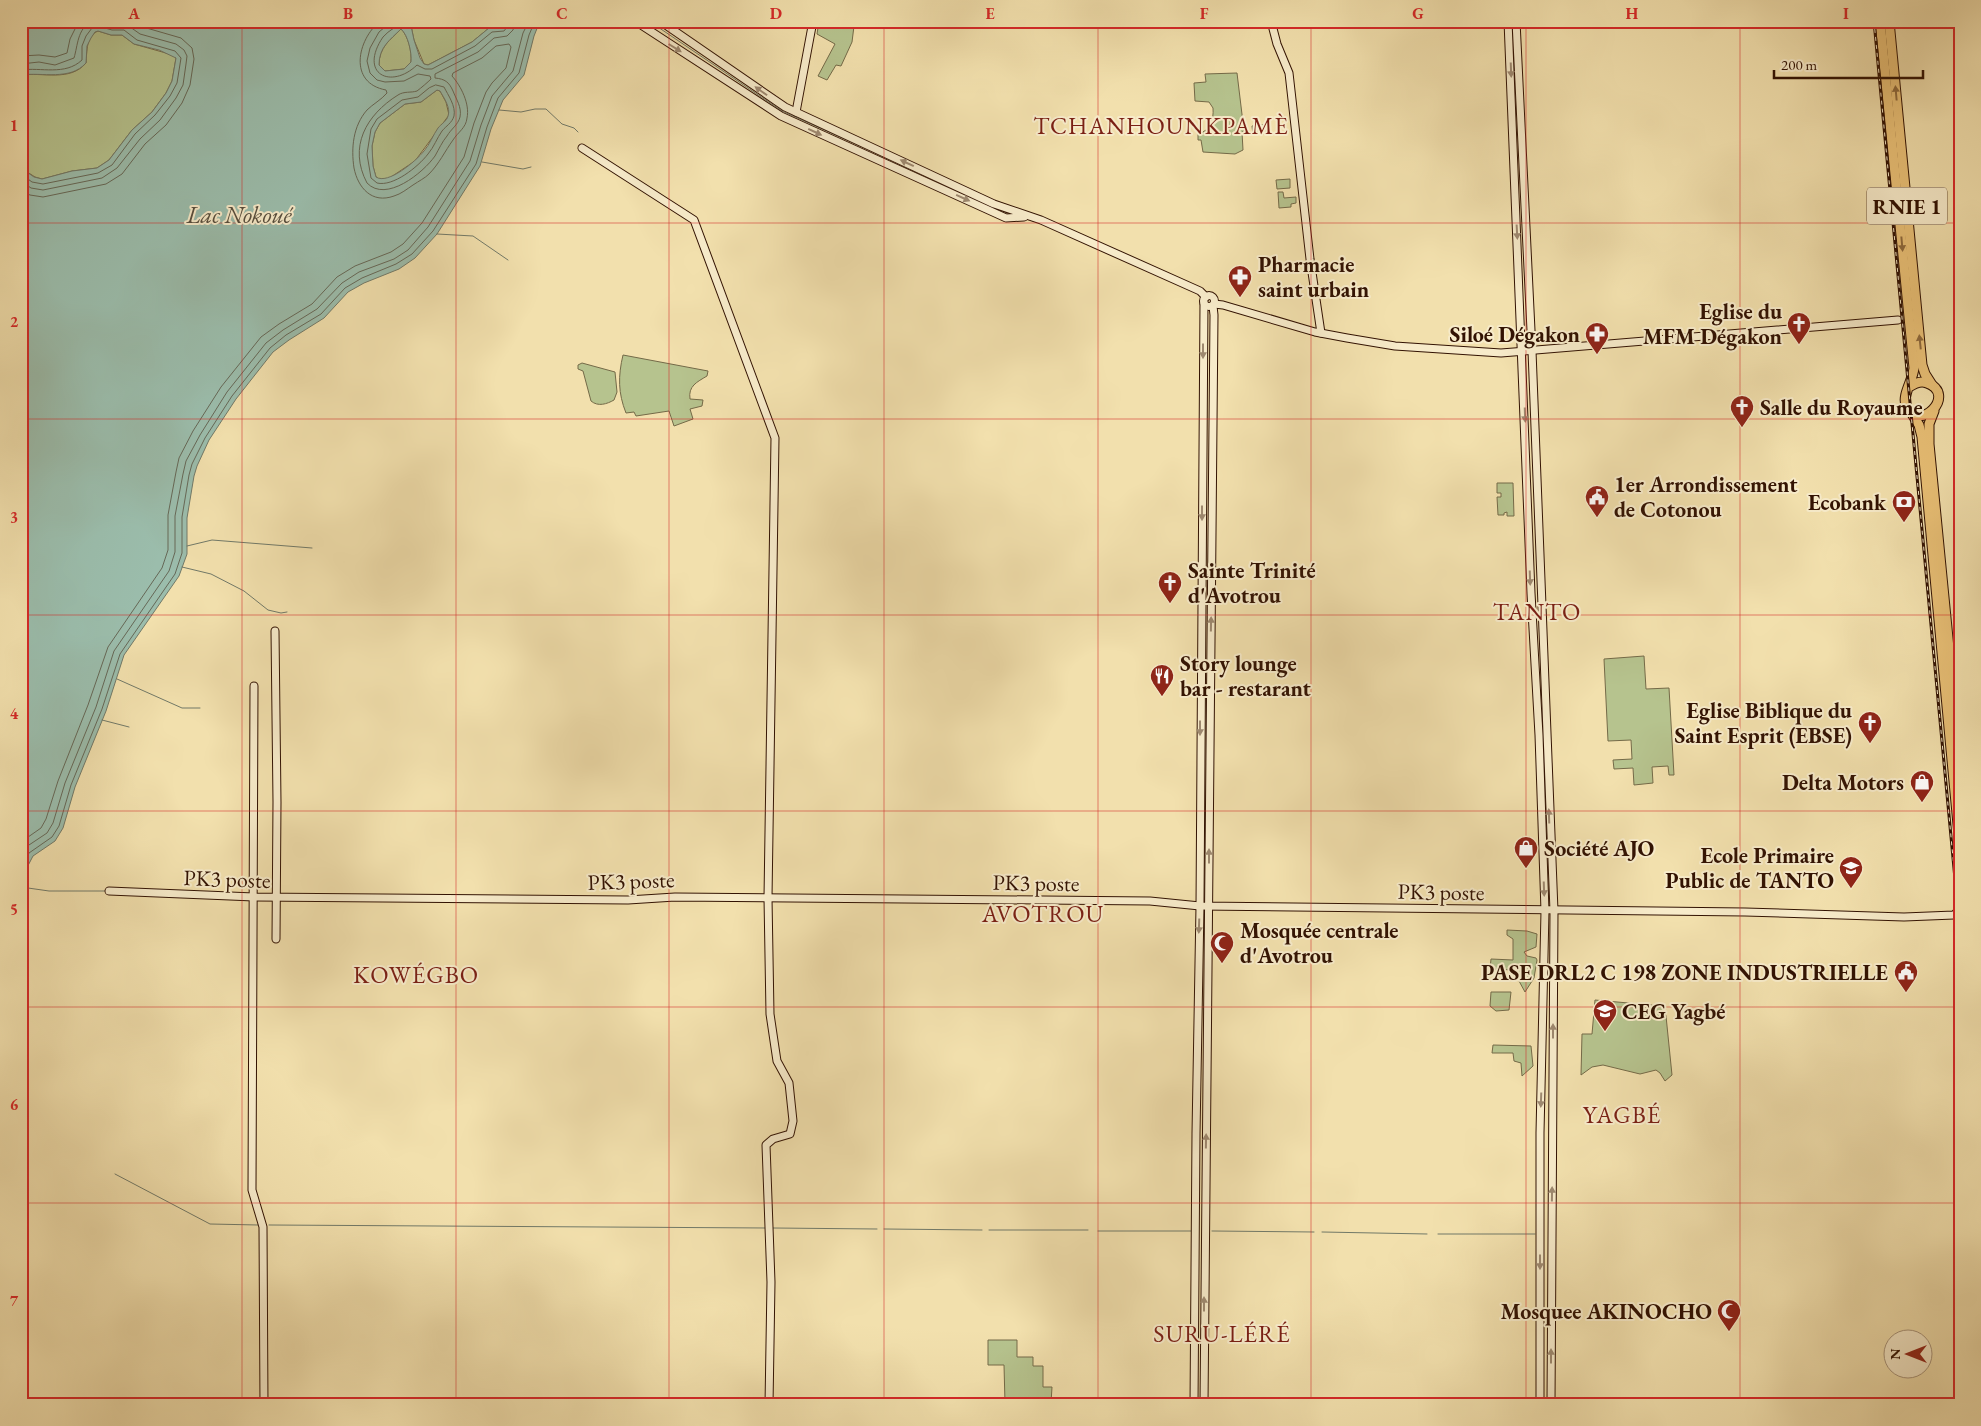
<svg xmlns="http://www.w3.org/2000/svg" width="1981" height="1426" font-family="'EB Garamond',serif">
  <style>
    .green { fill: #b6c38e; stroke: #746a48 }
    .water { fill: #9bbdac; stroke: #717968; fill-rule: evenodd }
    .lines { fill: none; stroke-linecap: round; stroke-linejoin: round }
    .shore { stroke: #666857; stroke-width: 1 }
    .stream { stroke: #717968; stroke-width: 1 }
    .secondary-casing { stroke: #321202; stroke-width: 9 }
    .highway-casing { stroke: #321202; stroke-width: 11 }
    .secondary { stroke: #f7ebca; stroke-width: 7 }
    .highway { stroke: #e9c076; stroke-width: 9 }
    .rail-casing { stroke: #321202; stroke-width: 3 }
    .rail { stroke: #f7ebca; stroke-width: 1; stroke-dasharray: 4; stroke-linecap: butt }
    .oneway { fill: #9e8970 }
    .oneway2 { fill: #8e693c }
    .grid { fill: none; stroke: #d62828; stroke-width: 1; stroke-opacity: 0.55 }
    .labels { text-anchor: middle; dominant-baseline: central; stroke-width: 4; stroke-linejoin: round; paint-order: stroke }
    .shield { fill: #f7ebca; stroke: #6d533e; stroke-width: 1 }
    .shield-label { font-size: 21px; font-weight: bold; fill: #321202 }
    .poi-label { font-size: 22px; font-weight: bold; fill: #321202; stroke: #f7ebca; text-anchor: start }
    .street-label { font-size: 22px; fill: #321202; stroke: #f7ebca }
    .neighbourhood-label { font-size: 24px; letter-spacing: 1px; fill: #7a1f14; stroke: #f7ebca }
    .water-label { font-size: 24px; font-style: italic; fill: #574e3e; stroke: #f7ebca }
    .neatline { fill: none; stroke: #d62828; stroke-width: 2 }
    .grid-label { font-size: 16px; text-anchor: middle; font-weight: bold; fill: #d62828 }
  </style>
  <rect width="100%" height="100%" fill="#f2e0ad"/>
  <filter id="stains"><feTurbulence type="fractalNoise" baseFrequency=".004" numOctaves="4"/><feColorMatrix values="0 0 0 0 .2 0 0 0 0 .09 0 0 0 0 .02 0 0 0 .5 -.17"/></filter>
  <radialGradient id="worn" r=".72"><stop offset=".6" stop-color="#630" stop-opacity="0"/><stop offset="1" stop-color="#630" stop-opacity=".3"/></radialGradient>
  <!-- green -->
  <g class="green">
    <path d="M410,21H504V22L501,27L489,28L472,42L428,65L424,64L414,40Z"/>
    <path d="M819,21L854,26L852,42L841,66L836,65L827,80L818,76L835,44L817,34Z"/>
    <path d="M401,29C408,35 412,52 411,62L404,69L385,71L379,65C379,47 390,40 401,29Z"/>
    <path d="M98,31L111,35H122L134,44L173,55L176,58L172,81L166,93L152,112L132,130L109,160L97,168L72,171L42,179L35,177L21,168V75C43,72 70,82 86,63C87,51 86,36 98,31Z"/>
    <path d="M1237,73L1244,131L1242,132L1243,150L1235,154L1203,152L1201,140H1198V134C1210,131 1214,120 1213,108L1209,102L1195,101L1194,83L1206,82L1205,74Z"/>
    <path d="M437,90L440,91L446,102L449,115L415,161L388,179H379L376,177L373,166L372,146L375,132L380,123L405,104L421,102Z"/>
    <path d="M1269,124V133L1253,135L1252,126Z"/>
    <path d="M1290,179V188L1277,189L1276,180Z"/>
    <path d="M1278,192H1283L1284,198L1296,197V203L1291,204V207L1279,208Z"/>
    <path d="M623,355L708,371L707,376C697,382 688,386 690,399L703,400L702,406L690,409L693,419L674,426L669,411L636,416L634,412L626,413C618,393 618,376 623,355Z"/>
    <path d="M582,363L615,372L617,392L614,400C607,404 598,407 591,401L583,371L578,369V365Z"/>
    <path d="M1497,483H1513L1514,516H1507V512L1504,513V515H1498L1497,497H1501V493H1497Z"/>
    <path d="M1644,656L1646,689L1669,688L1674,775H1669L1668,766L1652,767L1653,783L1634,785L1633,768L1614,769L1613,760L1632,759L1631,740L1608,741L1604,659Z"/>
    <path d="M1507,930L1527,931L1537,934L1536,947L1524,952L1527,956L1536,958L1537,960L1534,978L1525,992L1513,970L1490,969L1491,959L1513,960V939L1507,935Z"/>
    <path d="M1491,992H1511L1509,1010L1496,1011L1490,1006Z"/>
    <path d="M1595,1000L1662,1006L1666,1016L1672,1075L1665,1081L1660,1073L1656,1070L1640,1074L1603,1065L1592,1067L1581,1075L1582,1034H1592Z"/>
    <path d="M1493,1045L1531,1046L1533,1066L1522,1076L1521,1063L1514,1061L1513,1053H1492Z"/>
    <path d="M988,1340H1017V1357H1033V1366H1043V1387H1052L1051,1403H1005L1004,1365H988Z"/>
  </g>
  <!-- water -->
  <path class="water" d="M21,21H410L414,40L420,58L424,64L428,65L472,42L489,28L501,27L504,21H540L534,36L524,75L503,100L491,129L480,166L437,234L415,258L399,269L364,283L348,292L324,318L289,340L273,352L236,399L209,440L197,466L194,476L187,518V554L179,576L124,655L106,711L75,787L63,828L55,841L33,856L21,879V168L34,177L42,179L72,171L97,168L109,160L132,130L152,112L166,93L172,81L176,58L159,50L134,44L122,35H111L98,31L95,32L91,38L87,46L86,63C70,81 42,72 21,75ZM401,29C408,35 412,53 411,62L404,69L385,71L379,65C379,47 390,40 401,29ZM437,90L440,91C444,98 451,108 448,116C447,121 441,124 438,128C433,135 430,144 424,151C416,161 388,185 376,177L373,166L372,146L375,132L380,123L405,104L421,102Z"/>
  <g class="lines">
    <!-- shore -->
    <g class="shore">
      <path d="M392,21L379,32L370,48L367,61L370,73L377,80L385,82L404,81L418,74L430,76L431,79C428,82 421,88 417,91C411,93 404,91 398,95C366,115 348,147 367,183C386,203 423,173 435,156C439,149 442,142 447,136C451,129 458,125 460,117C462,107 456,99 453,91C449,82 445,79 435,78V74L478,52L494,38L507,36L513,30L515,21"/>
      <path d="M404,21C398,26 389,30 383,37C358,74 391,90 417,65L425,69H432L475,46L492,32L504,31L507,27L508,21"/>
      <path d="M21,56L39,55L55,57L67,53L70,39L79,21"/>
      <path d="M21,64L39,62L55,65L74,58C78,45 77,30 91,21"/>
      <path d="M21,70C41,67 65,76 82,60V46L86,36L92,28L98,26L112,30H124L137,40L175,51L181,58L177,83L170,96L155,115L135,134L112,165L98,173L43,184L32,182L21,174"/>
      <path d="M436,85L444,87C448,95 456,106 454,116C452,123 446,126 442,131C437,138 434,147 428,154C418,167 393,187 377,183L371,178L367,154L371,129L377,119L402,100L418,97L429,88Z"/>
      <path d="M21,181L31,188L43,190L102,178L117,168L140,139L160,120L176,98L183,85L186,64L187,56L184,50L176,44L140,34L126,24H113L107,21"/>
      <path d="M21,191L30,195L43,197L106,184L122,174L145,144L166,125L182,103L190,85L194,59L192,48L181,38L143,27L136,21"/>
      <path d="M21,842L41,828L46,819L58,781L88,705L108,647L162,568L168,550V515L176,472L179,458L193,431L221,387L261,337L279,324L312,304L337,277L355,266L391,252L403,244L422,223L464,157L474,123L486,92L492,83L506,68L511,47L509,44L496,46L482,58L453,73L452,76C461,86 470,104 467,118C466,128 458,132 453,140C445,151 439,164 429,174C425,178 419,181 413,185C407,189 401,194 394,196C372,204 358,188 354,168C351,148 353,126 367,110C373,104 381,100 387,93L386,90C348,83 357,40 380,21"/>
      <path d="M21,854L26,847L47,833L53,823L65,783L96,707L114,651L169,571L175,552V516L183,474L186,461L200,435L227,392L266,343L283,330L317,309L342,283L359,272L394,259L408,250L428,227L470,161L481,125L492,96L513,71L523,33L529,21"/>
      <path d="M21,869L29,853L52,837L59,826L71,785L102,709L120,654L175,574L182,553V517L189,475L192,464L205,438L232,396L270,348L286,335L321,314L345,288L362,278L396,264L412,254L433,231L476,164L487,127L498,98L519,73L529,35L535,21"/>
    </g>
    <!-- stream -->
    <g class="stream">
      <path d="M649,21L782,111L907,167"/>
      <path d="M499,110L521,112L535,109H546L562,124L574,128L578,132"/>
      <path d="M482,162L523,169L531,167"/>
      <path d="M999,209L1007,213"/>
      <path d="M437,234L473,236L508,260"/>
      <path d="M187,546L212,540L312,548"/>
      <path d="M182,567L211,574L244,591L268,610L281,613L287,612"/>
      <path d="M117,679L182,708H200"/>
      <path d="M102,720L129,727"/>
      <path d="M21,887L49,891H107"/>
      <path d="M115,1174L210,1224L258,1225"/>
      <path d="M269,1225L766,1228"/>
      <path d="M773,1228L877,1229"/>
      <path d="M884,1229L982,1230"/>
      <path d="M989,1230H1088"/>
      <path d="M1098,1231H1192"/>
      <path d="M1212,1231L1314,1232"/>
      <path d="M1322,1232L1427,1234"/>
      <path d="M1438,1234H1535"/>
    </g>
    <!-- secondary casing -->
    <g class="secondary-casing">
      <g id="secondary">
        <path d="M635,21L781,116L1006,218L1024,217"/>
        <path d="M660,21L785,107L994,204L1041,220L1200,291L1206,297"/>
        <path d="M1271,21L1277,44L1289,73L1310,259L1321,333"/>
        <path d="M1508,21L1531,593L1539,735L1545,911L1540,1133V1405"/>
        <path d="M1516,21L1532,351L1554,911L1551,1405"/>
        <path d="M796,112L813,21"/>
        <path d="M582,148L694,220L775,438L768,898L770,1014L777,1061L789,1083L793,1121L790,1134L773,1139L766,1145L771,1282L769,1405"/>
        <circle cx="1209" cy="301" r="5.5"/>
        <path d="M1214,304L1223,305L1315,332L1347,338L1395,346L1501,353L1898,320"/>
        <path d="M275,631L277,802L276,939"/>
        <path d="M254,686L252,1190L263,1227L264,1405"/>
        <path d="M109,891L254,897L628,900L675,897L1150,901L1200,906L1745,912L1904,917L1954,915L1960,909"/>
        <path d="M1194,1405L1196,1134L1200,906L1204,302"/>
        <path d="M1204,1405L1214,315L1213,306"/>
      </g>
    </g>
    <!-- highway casing -->
    <g class="highway-casing">
      <g id="highway">
        <path d="M1880,21L1914,368C1913,380 1902,395 1906,405C1919,435 1958,394 1927,383C1921,380 1915,383 1909,387"/>
        <path d="M1889,21L1922,365L1925,374L1932,385"/>
        <path d="M1934,411L1929,424V444L1960,761"/>
        <path d="M1911,412L1919,425L1922,437L1960,846"/>
      </g>
    </g>
    <!-- secondary -->
    <use href="#secondary" class="secondary"/>
    <!-- highway -->
    <use href="#highway" class="highway"/>
    <!-- rail casing -->
    <g class="rail-casing">
      <path id="rail" d="M1874,21L1960,932"/>
    </g>
    <!-- rail -->
    <use href="#rail" class="rail"/>
  </g>
  <!-- one-way arrows -->
  <defs><path id="oneway-solid" d="M-6-.8H1V-3.2L6.5 0L1 3.2V.8H-6Z" transform="scale(1.25)"/></defs>
  <g class="oneway">
    <use href="#oneway-solid" transform="translate(675 48) rotate(32)"/>
    <use href="#oneway-solid" transform="translate(1511 70) rotate(88)"/>
    <use href="#oneway-solid" transform="translate(761 91) rotate(-145)"/>
    <use href="#oneway-solid" transform="translate(815 132) rotate(25)"/>
    <use href="#oneway-solid" transform="translate(907 163) rotate(-155)"/>
    <use href="#oneway-solid" transform="translate(963 198) rotate(24)"/>
    <use href="#oneway-solid" transform="translate(1517 232) rotate(87)"/>
    <use href="#oneway-solid" transform="translate(1203 351) rotate(90)"/>
    <use href="#oneway-solid" transform="translate(1525 415) rotate(88)"/>
    <use href="#oneway-solid" transform="translate(1202 513) rotate(90)"/>
    <use href="#oneway-solid" transform="translate(1530 578) rotate(88)"/>
    <use href="#oneway-solid" transform="translate(1211 624) rotate(-89)"/>
    <use href="#oneway-solid" transform="translate(1200 728) rotate(90)"/>
    <use href="#oneway-solid" transform="translate(1549 816) rotate(-92)"/>
    <use href="#oneway-solid" transform="translate(1209 856) rotate(-90)"/>
    <use href="#oneway-solid" transform="translate(1544 889) rotate(88)"/>
    <use href="#oneway-solid" transform="translate(1199 926) rotate(92)"/>
    <use href="#oneway-solid" transform="translate(1553 1031) rotate(-90)"/>
    <use href="#oneway-solid" transform="translate(1541 1100) rotate(92)"/>
    <use href="#oneway-solid" transform="translate(1206 1141) rotate(-89)"/>
    <use href="#oneway-solid" transform="translate(1552 1194) rotate(-89)"/>
    <use href="#oneway-solid" transform="translate(1540 1262) rotate(90)"/>
    <use href="#oneway-solid" transform="translate(1204 1304) rotate(-90)"/>
    <use href="#oneway-solid" transform="translate(1551 1356) rotate(-90)"/>
  </g>
  <g class="oneway2">
    <use href="#oneway-solid" transform="translate(1896 93) rotate(-95)"/>
    <use href="#oneway-solid" transform="translate(1902 244) rotate(85)"/>
    <use href="#oneway-solid" transform="translate(1920 342) rotate(-96)"/>
  </g>
  <!-- grid -->
  <path class="grid" d="M242,21V1405M456,21V1405M669,21V1405M884,21V1405M1098,21V1405M1311,21V1405M1526,21V1405M1740,21V1405M21,223H1960M21,419H1960M21,615H1960M21,811H1960M21,1007H1960M21,1203H1960"/>
  <!-- icons -->
  <defs>
    <g id="pharmacy-pin" transform="scale(1.25)"><path d="M0 17L-7.5 6A9.5 9.5 0 1 1 7.5 6Z" fill="#8f2418" stroke="#f7ebca"/><path d="M-2-6h4v4h4v4h-4v4h-4v-4h-4v-4h4Z" fill="#fff"/></g>
    <g id="church-pin" transform="scale(1.25)"><path d="M0 17L-7.5 6A9.5 9.5 0 1 1 7.5 6Z" fill="#8f2418" stroke="#f7ebca"/><path d="M-1.2-6h2.4v3.5h3.3v2.4h-3.3V6h-2.4V-.1h-3.3v-2.4h3.3Z" fill="#fff"/></g>
    <g id="civic-pin" transform="scale(1.25)"><path d="M0 17L-7.5 6A9.5 9.5 0 1 1 7.5 6Z" fill="#8f2418" stroke="#f7ebca"/><path d="M-.6-6.5H3V-4.5H.6V-3L4-1V1h2V6H-6V1h2V-1L-.6-3ZM-1.2 2.5V6h2.4V2.5Z" fill="#fff"/></g>
    <g id="bank-pin" transform="scale(1.25)"><path d="M0 17L-7.5 6A9.5 9.5 0 1 1 7.5 6Z" fill="#8f2418" stroke="#f7ebca"/><path d="M-6-4H6V4H-6ZM0-2.3a2.3 2.3 0 1 0 0 4.6a2.3 2.3 0 1 0 0-4.6Z" fill="#fff"/></g>
    <g id="restaurant-pin" transform="scale(1.25)"><path d="M0 17L-7.5 6A9.5 9.5 0 1 1 7.5 6Z" fill="#8f2418" stroke="#f7ebca"/><path d="M-5-6h1v4h1v-4h1v4h1v-4h1v5L-1.5 .5V6h-2V.5L-5-1ZM5-6V6H3V1.5H1.5Q1.5-4 5-6Z" fill="#fff"/></g>
    <g id="shop-pin" transform="scale(1.25)"><path d="M0 17L-7.5 6A9.5 9.5 0 1 1 7.5 6Z" fill="#8f2418" stroke="#f7ebca"/><path d="M-5-2.5h2.3a2.7 3.5 0 0 1 5.4 0H5L5.5 6h-11ZM-1.5-2.5h3a1.5 2.3 0 0 0-3 0Z" fill="#fff"/></g>
    <g id="school-pin" transform="scale(1.25)"><path d="M0 17L-7.5 6A9.5 9.5 0 1 1 7.5 6Z" fill="#8f2418" stroke="#f7ebca"/><path d="M0-5L7-2L0 1L-7-2ZM-4 1L0 2.5L4 1V4Q0 6-4 4Z" fill="#fff"/></g>
    <g id="mosque-pin" transform="scale(1.25)"><path d="M0 17L-7.5 6A9.5 9.5 0 1 1 7.5 6Z" fill="#8f2418" stroke="#f7ebca"/><path d="M3.5-4.9A6 6 0 1 0 3.5 4.9A5 5 0 1 1 3.5-4.9Z" fill="#fff"/></g>
    <g id="university-pin" transform="scale(1.25)"><path d="M0 17L-7.5 6A9.5 9.5 0 1 1 7.5 6Z" fill="#8f2418" stroke="#f7ebca"/><path d="M0-5L7-2L0 1L-7-2ZM-4 1L0 2.5L4 1V4Q0 6-4 4Z" fill="#fff"/></g>
  </defs>
  <g fill-rule="evenodd">
    <use href="#pharmacy-pin" x="1240" y="277"/>
    <use href="#church-pin" x="1799" y="324"/>
    <use href="#pharmacy-pin" x="1597" y="334"/>
    <use href="#church-pin" x="1742" y="407"/>
    <use href="#civic-pin" x="1597" y="497"/>
    <use href="#bank-pin" x="1904" y="502"/>
    <use href="#church-pin" x="1170" y="583"/>
    <use href="#restaurant-pin" x="1162" y="676"/>
    <use href="#church-pin" x="1870" y="723"/>
    <use href="#shop-pin" x="1922" y="782"/>
    <use href="#shop-pin" x="1526" y="848"/>
    <use href="#school-pin" x="1851" y="868"/>
    <use href="#mosque-pin" x="1222" y="943"/>
    <use href="#civic-pin" x="1906" y="972"/>
    <use href="#university-pin" x="1605" y="1011"/>
    <use href="#mosque-pin" x="1729" y="1311"/>
  </g>
  <g class="labels">
    <!-- shield labels -->
    <rect class="shield" x="1867" y="187.5" width="80" height="37" rx="4"/>
    <g class="shield-label">
      <text x="1907" y="206">RNIE 1</text>
    </g>
    <!-- poi labels -->
    <g class="poi-label">
      <text x="1258" y="264">Pharmacie<tspan x="1258" dy="25">saint urbain</tspan></text>
      <text x="1782" y="311" text-anchor="end">Eglise du<tspan x="1782" dy="25">MFM Dégakon</tspan></text>
      <text x="1580" y="334" text-anchor="end">Siloé Dégakon</text>
      <text x="1760" y="407">Salle du Royaume</text>
      <text x="1614" y="484">1er Arrondissement<tspan x="1614" dy="25">de Cotonou</tspan></text>
      <text x="1886" y="502" text-anchor="end">Ecobank</text>
      <text x="1188" y="570">Sainte Trinité<tspan x="1188" dy="25">d'Avotrou</tspan></text>
      <text x="1180" y="663">Story lounge<tspan x="1180" dy="25">bar - restarant</tspan></text>
      <text x="1852" y="710" text-anchor="end">Eglise Biblique du<tspan x="1852" dy="25">Saint Esprit (EBSE)</tspan></text>
      <text x="1904" y="782" text-anchor="end">Delta Motors</text>
      <text x="1544" y="848">Société AJO</text>
      <text x="1834" y="855" text-anchor="end">Ecole Primaire<tspan x="1834" dy="25">Public de TANTO</tspan></text>
      <text x="1240" y="930">Mosquée centrale<tspan x="1240" dy="25">d'Avotrou</tspan></text>
      <text x="1888" y="972" text-anchor="end">PASE DRL2 C 198 ZONE INDUSTRIELLE</text>
      <text x="1622" y="1011">CEG Yagbé</text>
      <text x="1712" y="1311" text-anchor="end">Mosquee AKINOCHO</text>
    </g>
    <!-- street labels -->
    <g class="street-label">
      <text transform="translate(227 879) rotate(2)">PK3 poste</text>
      <text transform="translate(631 881) rotate(-2)">PK3 poste</text>
      <text transform="translate(1036 883) rotate(1)">PK3 poste</text>
      <text transform="translate(1441 892) rotate(1)">PK3 poste</text>
    </g>
    <!-- neighbourhood labels -->
    <g class="neighbourhood-label">
      <text x="1161" y="125">TCHANHOUNKPAMÈ</text>
      <text x="1537" y="611">TANTO</text>
      <text x="1043" y="913">AVOTROU</text>
      <text x="416" y="974">KOWÉGBO</text>
      <text x="1622" y="1114">YAGBÉ</text>
      <text x="1222" y="1333">SURU-LÉRÉ</text>
    </g>
    <!-- water labels -->
    <g class="water-label">
      <text x="239" y="214">Lac Nokoué</text>
    </g>
  </g>
  <!-- margin -->
  <rect width="1981" height="1426" fill="none" stroke="#f2e0ad" stroke-width="55"/>
  <!-- north arrow -->
  <g transform="translate(1908 1354) rotate(270)"><circle r="24" fill="#f7ebca" stroke="#a8947a"/>
  <path d="M0-4L9 19L0 12L-9 19Z" fill="#8f2418"/>
  <text y="-8" font-size="14" font-weight="bold" text-anchor="middle" fill="#321202">N</text>
  </g>
  <!-- scale -->
  <path d="M1774 70v8h149v-8" fill="none" stroke="#321202" stroke-width="2.5"/>
  <text x="1781" y="70" font-size="15" fill="#321202" stroke="#f7ebca" stroke-width="4" paint-order="stroke">200 m</text>
  <rect x="28" y="28" width="1926" height="1370" class="neatline"/>
  <g class="grid-label">
    <text x="134" y="19">A</text>
    <text x="348" y="19">B</text>
    <text x="562" y="19">C</text>
    <text x="776" y="19">D</text>
    <text x="990" y="19">E</text>
    <text x="1204" y="19">F</text>
    <text x="1418" y="19">G</text>
    <text x="1632" y="19">H</text>
    <text x="1846" y="19">I</text>
    <text x="14" y="131">1</text>
    <text x="14" y="327">2</text>
    <text x="14" y="523">3</text>
    <text x="14" y="719">4</text>
    <text x="14" y="915">5</text>
    <text x="14" y="1110">6</text>
    <text x="14" y="1306">7</text>
  </g>
  <rect width="100%" height="100%" filter="url(#stains)"/>
  <rect width="100%" height="100%" fill="url(#worn)"/>
</svg>
